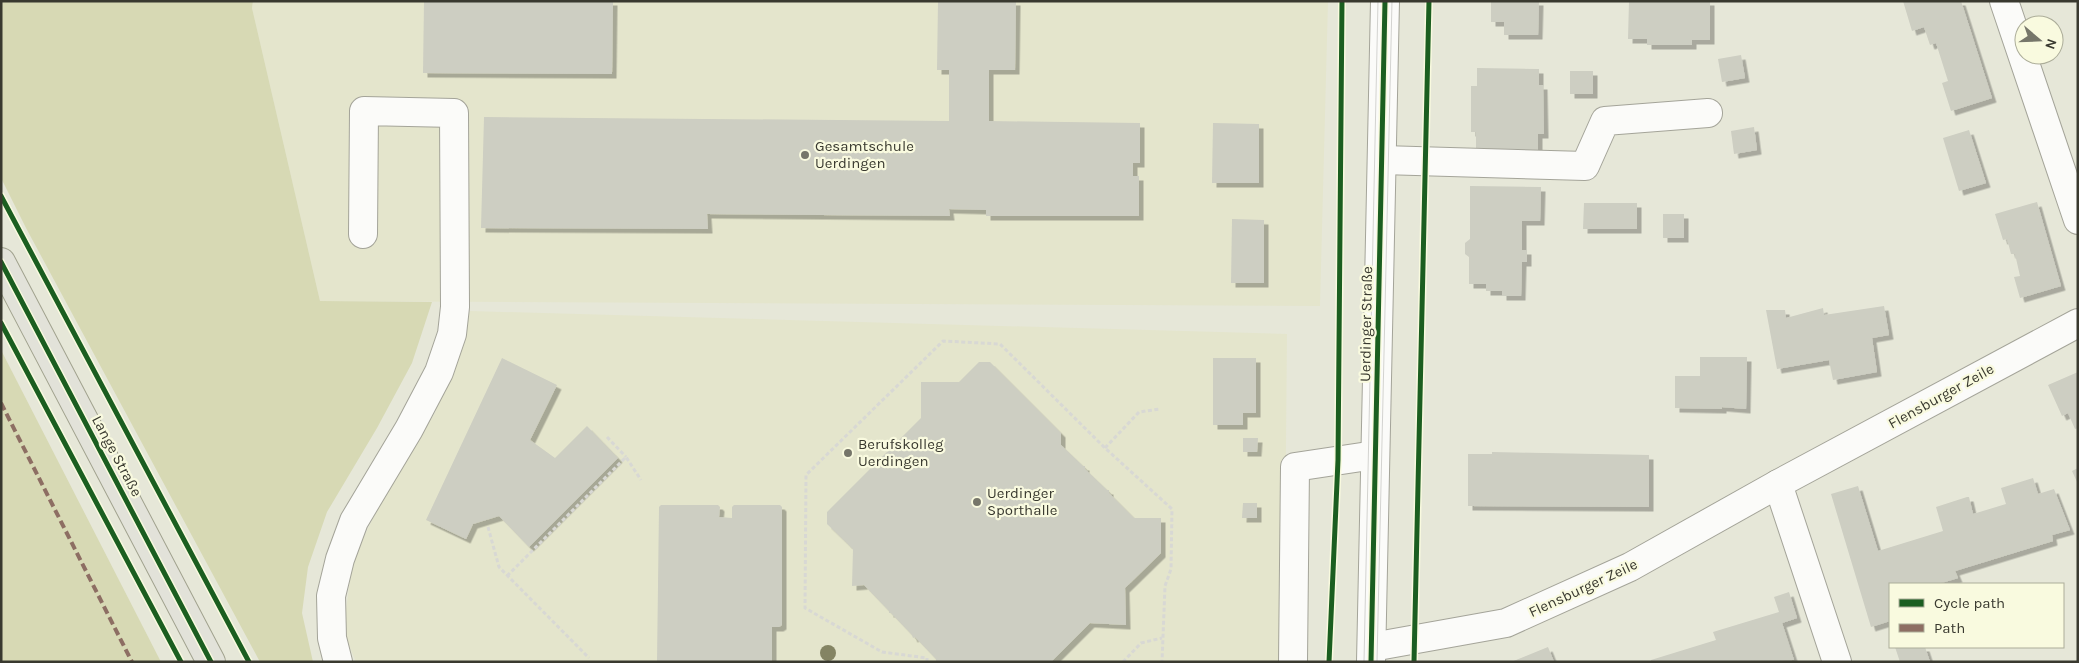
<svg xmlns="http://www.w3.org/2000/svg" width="2079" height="663" font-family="Karla,sans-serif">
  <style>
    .built { fill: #e4e5cc }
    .green { fill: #d7d9b4 }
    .building { fill: #cdcec2; filter: url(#shadow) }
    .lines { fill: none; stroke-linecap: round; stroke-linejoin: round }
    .minor-casing { stroke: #a4a499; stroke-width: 30 }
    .major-casing { stroke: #a1a28e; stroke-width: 30 }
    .path { stroke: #d8d8d4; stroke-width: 3; stroke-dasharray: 4 2.5; stroke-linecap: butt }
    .minor { stroke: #fbfbf9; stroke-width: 28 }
    .major { stroke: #e2e2d9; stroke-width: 28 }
    .tram { stroke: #d3d3d0; stroke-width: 1 }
    .quiet { stroke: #8d6e63; stroke-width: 4; stroke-dasharray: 8 4; stroke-linecap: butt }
    .cycleway-casing { stroke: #f9fadf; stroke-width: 8 }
    .cycleway { stroke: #1b5e20; stroke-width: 5 }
    .tree { fill: #848463 }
    .poi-dot { fill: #76766a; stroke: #f9fadf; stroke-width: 2 }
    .labels { text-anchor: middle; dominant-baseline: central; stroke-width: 4.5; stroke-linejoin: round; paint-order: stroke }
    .poi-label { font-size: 15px; fill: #39392f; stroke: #f9fadf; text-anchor: start }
    .street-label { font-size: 15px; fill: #39392f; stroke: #f9fadf }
  </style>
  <defs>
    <filter id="shadow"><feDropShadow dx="4.5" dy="4.5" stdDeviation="0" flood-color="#0004"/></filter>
  </defs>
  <rect width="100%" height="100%" fill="#e6e7d8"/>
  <!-- built -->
  <g class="built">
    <path d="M253,1H1328L1320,306L320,301L252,8Z"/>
    <path d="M470,311L1287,334L1284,662H356L343,631L353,559L386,492L435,413Z"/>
  </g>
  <!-- green -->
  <g class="green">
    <path d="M1,1H253L252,8L320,301L432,302L412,363L377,428L327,512L308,567L302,613L313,662H260L26,228L1,178Z"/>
    <path d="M1,350L161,662H1Z"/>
  </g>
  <!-- building -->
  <g class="building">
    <path d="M424,1H613L612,74L423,73Z"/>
    <path d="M938,1H1016L1015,70H989V121L1140,123V163H1133V176H1139V216H986V210L949,209L950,216L707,214L708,229L481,228L484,117L949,121V70H937Z"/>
    <path d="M1491,1H1539L1538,35H1504V22H1491Z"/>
    <path d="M1629,1H1710V40H1692V45H1647V39H1628Z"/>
    <path d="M1903,1H1961L1992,98L1951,111L1942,83L1948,81L1936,43L1930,45L1924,27L1912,31Z"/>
    <path d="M1741,55L1745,78L1722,82L1718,59Z"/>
    <path d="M1477,68L1539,69V85H1543L1544,134H1538V150H1476V132H1471V86H1477Z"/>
    <rect x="1570" y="71" width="23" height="23"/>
    <path d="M1213,123L1259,124V183H1212Z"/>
    <path d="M1754,127L1757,150L1734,154L1731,131Z"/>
    <path d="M1969,130L1986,183L1959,191L1943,138Z"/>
    <path d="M1470,186L1541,187L1540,221H1522V250H1527V262H1522L1521,296H1502V291H1486V284H1469V257L1465,254V243L1470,239Z"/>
    <path d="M2037,202L2061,286L2020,298L2014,277L2020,276L2015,254H2011L2007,239L2003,240L1995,214Z"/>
    <path d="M1584,203H1637V229H1583Z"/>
    <rect x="1663" y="214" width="21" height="24"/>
    <path d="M1232,219L1264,220V283H1231Z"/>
    <path d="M1884,306L1889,335L1872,338L1877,372L1833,380L1829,360L1777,369L1766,310H1785L1786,318L1823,308L1824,315Z"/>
    <path d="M1700,357H1747L1746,409L1722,407V409L1675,408V376H1700Z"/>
    <path d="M502,358L557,385L530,440L555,458L587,426L618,458L529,547L499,516L473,524L466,539L426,520Z"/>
    <path d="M1213,358H1256V413H1243V425H1213Z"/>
    <path d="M979,362H990L1061,433V445L1083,466H1085V469L1107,490H1109V493L1134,518H1161V553L1125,588L1126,625L1090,623L1051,662L936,661V659L915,637L913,638L912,635L891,613H889V611L864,585L852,586L853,549L827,524V512L921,418V382H959Z"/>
    <path d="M2078,372V428L2075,429L2068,413L2062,416L2048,385Z"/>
    <path d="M1243,438H1258L1257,452H1243Z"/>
    <path d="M1492,452L1649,455V507L1468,506V454H1492Z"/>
    <path d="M2078,468V484L2072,471Z"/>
    <path d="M2033,478L2038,494L2054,489L2070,530L2052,535L2053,541L1955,571L1958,578L1938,584H1890V621L1871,627L1831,494L1858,486L1878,551L1943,531L1936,507L1967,497H1969L1973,514L2006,504L2001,488Z"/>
    <path d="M1243,503H1257V518H1242Z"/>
    <path d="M661,505H718L720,507L719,517L732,518V507L734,505H780L782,507V625L779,627H772V662H657L659,507Z"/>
    <path d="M1789,592L1797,618L1782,623L1794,660L1651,662V660L1716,640L1713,632L1779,612L1774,597Z"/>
    <path d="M1548,647L1554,662H1511Z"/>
    <path d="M1895,647H1925L1930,662H1900Z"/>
  </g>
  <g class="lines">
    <!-- minor casing -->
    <g class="minor-casing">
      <g id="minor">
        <path d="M2004,1L2078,220"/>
        <path d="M1382,160L1585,166L1605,121L1708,113"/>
        <path d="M1778,484L1837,662"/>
        <path d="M1372,647L1506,623L1630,567L1778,484L2078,323"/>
        <path d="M338,662L332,638L331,596L340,559L354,521L409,429L439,372L452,334L455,307L454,113L364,111L363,234"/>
        <path d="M1293,662L1295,467L1375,455"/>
        <path d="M1371,662L1385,1"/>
      </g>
    </g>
    <!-- major casing -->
    <g class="major-casing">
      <path id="major" d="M1,262L211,662"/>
    </g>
    <!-- path -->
    <g class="path">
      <path d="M607,437L626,457"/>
      <path d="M1105,448L1139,412L1160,409"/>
      <path d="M488,527L499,567L589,658"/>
      <path d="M507,576L626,457L641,480"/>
      <path d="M927,662V658L882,652L805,608L806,475L943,341L1000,344L1105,448L1172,509L1171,569L1165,586L1162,662"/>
      <path d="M1123,662L1141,643L1162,638"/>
    </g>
    <!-- minor -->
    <use href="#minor" class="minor"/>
    <!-- major -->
    <use href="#major" class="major"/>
    <!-- tram -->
    <g class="tram">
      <path d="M1364,662L1378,1"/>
      <path d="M1377,662L1392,1"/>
    </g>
    <!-- quiet -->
    <path class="quiet" d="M1,403L132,662"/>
    <!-- cycleway casing -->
    <g class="cycleway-casing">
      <g id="cycleway">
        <path d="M1,196L249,662"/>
        <path d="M1,262L211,662"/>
        <path d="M1,323L181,662"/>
        <path d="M1329,662L1338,460L1342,1"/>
        <path d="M1371,662L1385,1"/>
        <path d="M1414,662L1429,1"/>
      </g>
    </g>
    <!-- cycleway -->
    <use href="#cycleway" class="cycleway"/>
  </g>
  <!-- trees -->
  <circle class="tree" cx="828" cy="653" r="8"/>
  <!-- markers -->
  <g class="poi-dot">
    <circle cx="805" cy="155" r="5"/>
    <circle cx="848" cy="453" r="5"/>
    <circle cx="977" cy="502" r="5"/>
  </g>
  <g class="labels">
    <!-- poi labels -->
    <g class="poi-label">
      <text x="815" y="146">Gesamtschule<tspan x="815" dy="17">Uerdingen</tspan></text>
      <text x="858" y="444">Berufskolleg<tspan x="858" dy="17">Uerdingen</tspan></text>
      <text x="987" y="493">Uerdinger<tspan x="987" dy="17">Sporthalle</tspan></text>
    </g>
    <!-- street labels -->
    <g class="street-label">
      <text transform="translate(1366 324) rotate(-89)">Uerdinger Straße</text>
      <text transform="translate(1941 396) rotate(-29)">Flensburger Zeile</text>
      <text transform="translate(117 456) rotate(62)">Lange Straße</text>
      <text transform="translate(1583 588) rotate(-25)">Flensburger Zeile</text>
    </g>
  </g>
  <!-- border -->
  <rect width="2079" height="663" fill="none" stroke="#39392f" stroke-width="5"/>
  <!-- legend -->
  <rect x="1889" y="583" width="175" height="65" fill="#f9fadf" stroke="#acad99"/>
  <rect x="1899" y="599" width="25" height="8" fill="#1b5e20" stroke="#acad99"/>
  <text x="1934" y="608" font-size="15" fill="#39392f">Cycle path</text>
  <rect x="1899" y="624" width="25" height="8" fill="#8d6e63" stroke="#acad99"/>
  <text x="1934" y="633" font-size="15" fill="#39392f">Path</text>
  <!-- north arrow -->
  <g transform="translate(2039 40) rotate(109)"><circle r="24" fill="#f9fadf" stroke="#acad99"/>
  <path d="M0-4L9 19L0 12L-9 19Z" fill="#76766a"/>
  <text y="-8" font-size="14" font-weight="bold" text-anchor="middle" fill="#39392f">N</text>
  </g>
</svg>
